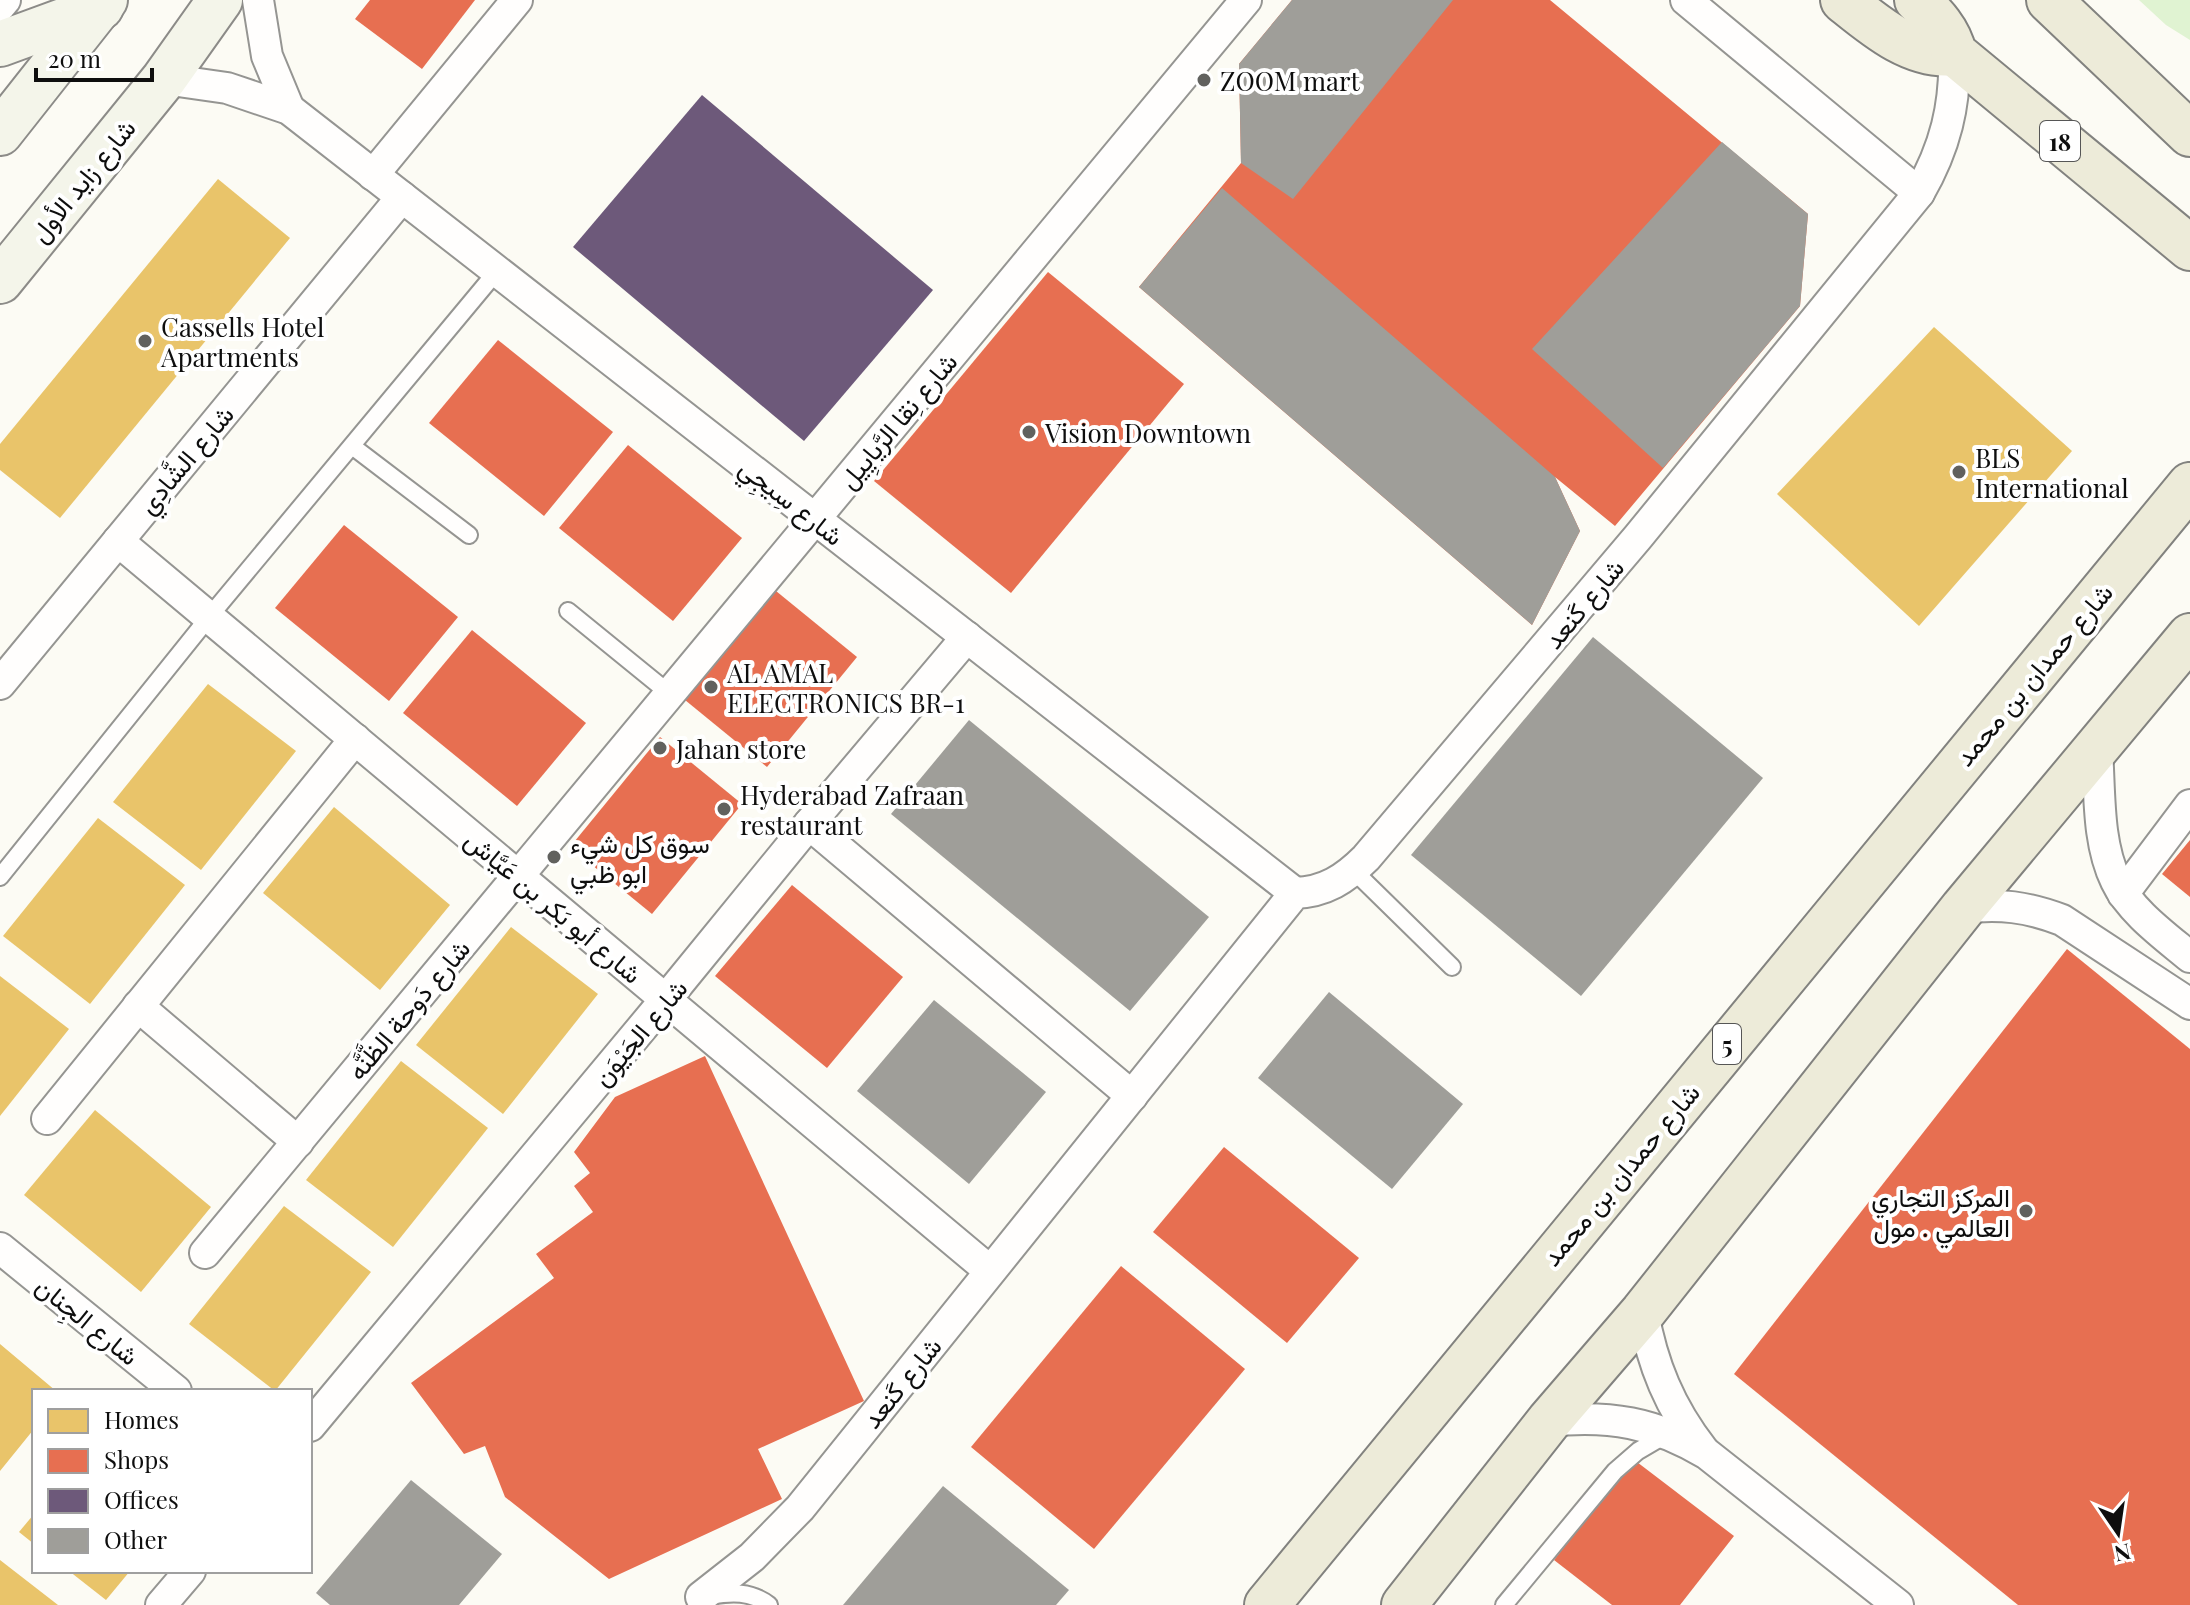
<svg xmlns="http://www.w3.org/2000/svg" width="2190" height="1605" font-family="'Playfair Display',Vazirmatn,serif">
  <style>
    .green { fill: #e0f3d2 }
    .homes { fill: #e9c46a }
    .shops { fill: #e76f51 }
    .offices { fill: #6d597a }
    .building { fill: #9f9e99 }
    .lines { fill: none; stroke-linecap: round; stroke-linejoin: round }
    .service-casing { stroke: #959592; stroke-width: 20 }
    .minor-casing { stroke: #959592; stroke-width: 34 }
    .secondary-casing { stroke: #8c8b88; stroke-width: 48 }
    .primary-casing { stroke: #82827f; stroke-width: 48 }
    .service { stroke: #fffefd; stroke-width: 16 }
    .minor { stroke: #fffefd; stroke-width: 30 }
    .secondary { stroke: #f4f5ea; stroke-width: 44 }
    .primary { stroke: #edebd9; stroke-width: 44 }
    .poi-dot { fill: #61615e; stroke: #fff; stroke-width: 3 }
    .labels { text-anchor: middle; dominant-baseline: central; stroke-width: 8; stroke-linejoin: round; paint-order: stroke }
    .shield { fill: #fff; stroke: #565656; stroke-width: 2 }
    .shield-label { font-size: 24px; font-weight: bold; fill: #0e0e0e }
    .poi-label { font-size: 26px; fill: #0e0e0e; stroke: #fff; text-anchor: start }
    .street-label { font-size: 26px; fill: #0e0e0e; stroke: #fff }
  </style>
  <rect width="100%" height="100%" fill="#fcfbf4"/>
  <!-- green -->
  <path class="green" d="M2139,0H2190V40L2166,25Z"/>
  <!-- homes -->
  <g class="homes">
    <path d="M218,179L290,238L60,518L0,470V444Z"/>
    <path d="M1934,327L2072,451L1919,626L1777,494Z"/>
    <path d="M208,684L296,751L201,870L113,802Z"/>
    <path d="M334,807L450,905L380,990L263,893Z"/>
    <path d="M98,818L185,885L90,1004L3,936Z"/>
    <path d="M511,927L598,994L503,1114L416,1045Z"/>
    <path d="M0,976L69,1029L0,1116Z"/>
    <path d="M401,1061L488,1128L393,1247L306,1180Z"/>
    <path d="M95,1110L211,1207L141,1292L24,1195Z"/>
    <path d="M284,1206L371,1272L275,1391L189,1324Z"/>
    <path d="M0,1344L56,1391H34V1429L0,1471Z"/>
    <path d="M34,1514V1544L19,1532Z"/>
    <path d="M0,1560L58,1605H0Z"/>
    <path d="M69,1571H130L106,1600Z"/>
  </g>
  <!-- shops -->
  <g class="shops">
    <path d="M370,0H475L422,69L355,19Z"/>
    <path d="M1292,0H1550L1808,214L1800,306L1615,526L1555,477L1580,531L1532,625L1139,287L1241,163L1239,64Z"/>
    <path d="M1048,272L1184,384L1011,593L874,481Z"/>
    <path d="M498,340L613,432L544,516L429,423Z"/>
    <path d="M628,445L742,538L673,621L559,528Z"/>
    <path d="M344,525L458,617L389,701L275,608Z"/>
    <path d="M776,591L857,657L767,767L685,700Z"/>
    <path d="M472,630L586,723L517,806L403,713Z"/>
    <path d="M660,737L742,804L652,914L570,847Z"/>
    <path d="M2190,840V897L2162,874Z"/>
    <path d="M792,885L903,977L827,1068L715,976Z"/>
    <path d="M2067,949L2190,1049V1605H2018L1734,1374Z"/>
    <path d="M705,1056L864,1401L758,1449L782,1499L609,1579L505,1497L485,1446L464,1454L411,1383L554,1278L536,1254L593,1212L574,1186L590,1173L574,1152L615,1097Z"/>
    <path d="M1224,1147L1359,1258L1287,1343L1153,1232Z"/>
    <path d="M1121,1266L1245,1369L1094,1549L971,1447Z"/>
    <path d="M1633,1459L1734,1536L1680,1605H1612L1554,1560Z"/>
  </g>
  <!-- offices -->
  <path class="offices" d="M702,95L933,290L804,441L573,247Z"/>
  <!-- building -->
  <g class="building">
    <path d="M1292,0H1453L1293,199L1241,163L1239,64Z"/>
    <path d="M1722,142L1808,214L1800,306L1663,468L1532,349Z"/>
    <path d="M1222,188L1555,477L1580,531L1532,625L1139,287Z"/>
    <path d="M1593,637L1763,778L1581,996L1411,855Z"/>
    <path d="M969,720L1209,917L1130,1011L891,814Z"/>
    <path d="M1329,992L1463,1104L1392,1189L1258,1078Z"/>
    <path d="M934,1000L1046,1092L969,1184L857,1091Z"/>
    <path d="M411,1480L502,1554L459,1605H330L316,1593Z"/>
    <path d="M943,1486L1069,1590L1056,1605H843Z"/>
  </g>
  <g class="lines">
    <!-- service casing -->
    <g class="service-casing">
      <g id="service">
        <path d="M352,446L469,535"/>
        <path d="M568,611L670,694"/>
        <path d="M1354,871L1452,967"/>
        <path d="M0,877L209,617L497,271"/>
        <path d="M710,1596C731,1592 751,1591 769,1605"/>
        <path d="M1504,1605L1615,1471L1638,1451L1667,1434"/>
      </g>
    </g>
    <!-- minor casing -->
    <g class="minor-casing">
      <g id="minor">
        <path d="M258,0L267,56L289,109"/>
        <path d="M1686,0L1919,193"/>
        <path d="M0,6L5,0"/>
        <path d="M164,79L227,88L289,109L1295,893"/>
        <path d="M373,175L517,0"/>
        <path d="M118,541L990,1271"/>
        <path d="M0,684L402,197"/>
        <path d="M2097,750C2100,792 2097,842 2116,881C2130,911 2165,936 2190,957"/>
        <path d="M809,824L1132,1096"/>
        <path d="M2123,894L2190,805"/>
        <path d="M1963,908C1999,903 2028,907 2062,920L2190,1004"/>
        <path d="M138,1006L298,1142"/>
        <path d="M47,1119L355,739"/>
        <path d="M0,1248L176,1391"/>
        <path d="M205,1253L1246,0"/>
        <path d="M1643,1312C1652,1364 1670,1408 1703,1450"/>
        <path d="M1549,1421C1609,1415 1654,1422 1707,1454L1898,1605"/>
        <path d="M310,1426L666,999L809,824L967,637"/>
        <path d="M701,1597L752,1557L800,1508L1295,893C1325,892 1345,879 1366,858L1638,537L1919,193C1945,148 1956,105 1954,53"/>
        <path d="M161,1605L190,1571"/>
      </g>
    </g>
    <!-- secondary casing -->
    <g class="secondary-casing">
      <g id="secondary">
        <path d="M0,44L101,7"/>
        <path d="M0,133L105,0"/>
        <path d="M0,281L164,79L220,0"/>
      </g>
    </g>
    <!-- primary casing -->
    <g class="primary-casing">
      <g id="primary">
        <path d="M1843,0C1874,25 1912,58 1954,53"/>
        <path d="M1917,0C1934,15 1949,31 1954,53L2190,248"/>
        <path d="M2049,0L2190,134"/>
        <path d="M1267,1605L2190,485"/>
        <path d="M1404,1605L1549,1421L1643,1312L1963,908L2190,636"/>
      </g>
    </g>
    <!-- service -->
    <use href="#service" class="service"/>
    <!-- minor -->
    <use href="#minor" class="minor"/>
    <!-- secondary -->
    <use href="#secondary" class="secondary"/>
    <!-- primary -->
    <use href="#primary" class="primary"/>
  </g>
  <!-- markers -->
  <g class="poi-dot">
    <circle cx="1204" cy="80" r="8"/>
    <circle cx="145" cy="341" r="8"/>
    <circle cx="1029" cy="432" r="8"/>
    <circle cx="1959" cy="472" r="8"/>
    <circle cx="711" cy="687" r="8"/>
    <circle cx="660" cy="748" r="8"/>
    <circle cx="724" cy="809" r="8"/>
    <circle cx="554" cy="857" r="8"/>
    <circle cx="2026" cy="1211" r="8"/>
  </g>
  <g class="labels">
    <!-- shield labels -->
    <g class="shield">
      <rect x="2040" y="121" width="40" height="40" rx="6"/>
      <rect x="1713" y="1024" width="28" height="40" rx="6"/>
    </g>
    <g class="shield-label">
      <text x="2060" y="141">18</text>
      <text x="1727" y="1044">5</text>
    </g>
    <!-- poi labels -->
    <g class="poi-label">
      <text x="1220" y="80">ZOOM mart</text>
      <text x="161" y="326">Cassells Hotel<tspan x="161" dy="30">Apartments</tspan></text>
      <text x="1045" y="432">Vision Downtown</text>
      <text x="1975" y="457">BLS<tspan x="1975" dy="30">International</tspan></text>
      <text x="727" y="672">AL AMAL<tspan x="727" dy="30">ELECTRONICS BR-1</tspan></text>
      <text x="676" y="748">Jahan store</text>
      <text x="740" y="794">Hyderabad Zafraan<tspan x="740" dy="30">restaurant</tspan></text>
      <text x="570" y="842">سوق كل شيء<tspan x="570" dy="30">ابو ظبي</tspan></text>
      <text x="2010" y="1196" text-anchor="end">المركز التجاري<tspan x="2010" dy="30">العالمي . مول</tspan></text>
    </g>
    <!-- street labels -->
    <g class="street-label">
      <text transform="translate(82 180) rotate(-51)">شارع زايد الأول</text>
      <text transform="translate(897 420) rotate(-50)">شارع نِقا الرَّيايِيل</text>
      <text transform="translate(185 459) rotate(-50)">شارع الشَّادِي</text>
      <text transform="translate(792 501) rotate(38)">شارع سِيجِي</text>
      <text transform="translate(1583 603) rotate(-50)">شارع كَنعد</text>
      <text transform="translate(2033 674) rotate(-50)">شارع حمدان بن محمد</text>
      <text transform="translate(554 906) rotate(40)">شارع أبو بَكر بن عَيَّاش</text>
      <text transform="translate(408 1009) rotate(-50)">شارع دَوحة الظَّنَّه</text>
      <text transform="translate(639 1032) rotate(-50)">شارع الجَيْوَن</text>
      <text transform="translate(1620 1174) rotate(-50)">شارع حمدان بن محمد</text>
      <text transform="translate(88 1320) rotate(39)">شارع الجِنان</text>
      <text transform="translate(901 1382) rotate(-51)">شارع كَنعد</text>
    </g>
  </g>
  <!-- legend -->
  <rect x="32" y="1389" width="280" height="184" fill="#ffffff" stroke="#9f9f9f" stroke-width="2"/>
  <rect x="48" y="1409" width="40" height="24" fill="#e9c46a" stroke="#9f9f9f" stroke-width="2"/>
  <text x="104" y="1429" font-size="24" fill="#0e0e0e">Homes</text>
  <rect x="48" y="1449" width="40" height="24" fill="#e76f51" stroke="#9f9f9f" stroke-width="2"/>
  <text x="104" y="1469" font-size="24" fill="#0e0e0e">Shops</text>
  <rect x="48" y="1489" width="40" height="24" fill="#6d597a" stroke="#9f9f9f" stroke-width="2"/>
  <text x="104" y="1509" font-size="24" fill="#0e0e0e">Offices</text>
  <rect x="48" y="1529" width="40" height="24" fill="#9f9e99" stroke="#9f9f9f" stroke-width="2"/>
  <text x="104" y="1549" font-size="24" fill="#0e0e0e">Other</text>
  <!-- north arrow -->
  <g transform="translate(2118 1533) rotate(167)" stroke="#ffffff" stroke-width="6" paint-order="stroke">
  <path d="M0-6L14 30L0 20L-14 30Z" fill="#0e0e0e"/>
  <text y="-12" font-size="22" font-weight="bold" text-anchor="middle" fill="#0e0e0e">N</text>
  </g>
  <!-- scale -->
  <path d="M36 68v12h116v-12" fill="none" stroke="#0e0e0e" stroke-width="4"/>
  <text x="48" y="68" font-size="24" fill="#0e0e0e" stroke="#ffffff" stroke-width="6" paint-order="stroke">20 m</text>
</svg>
